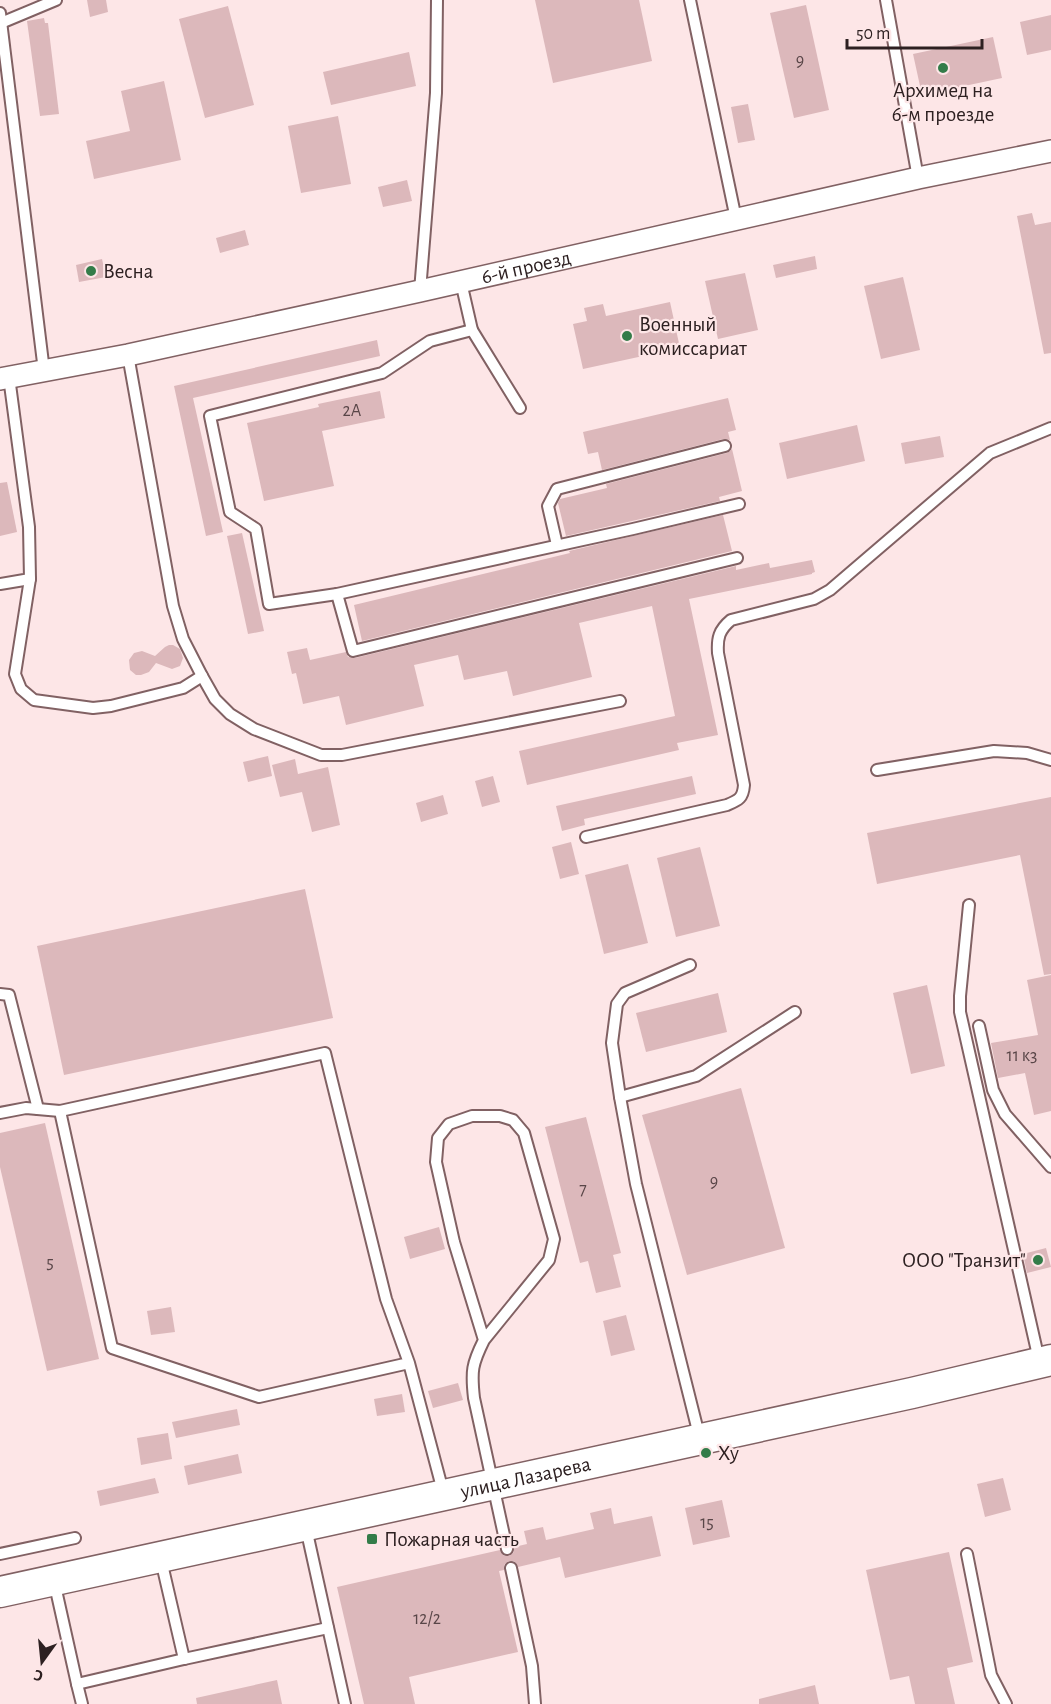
<svg xmlns="http://www.w3.org/2000/svg" width="1051" height="1704" font-family="'Alegreya Sans',sans-serif">
  <style>
    .building { fill: #dcb8bb }
    .lines { fill: none; stroke-linecap: round; stroke-linejoin: round }
    .service-casing { stroke: #816163; stroke-width: 14 }
    .minor-casing { stroke: #816163; stroke-width: 24 }
    .secondary-casing { stroke: #816163; stroke-width: 33 }
    .service { stroke: #fff; stroke-width: 10 }
    .minor { stroke: #fff; stroke-width: 21 }
    .secondary { stroke: #fff; stroke-width: 30 }
    .poi-dot { fill: #337c49; stroke: #fde6e7; stroke-width: 2 }
    .labels { text-anchor: middle; dominant-baseline: central; stroke-width: 4.5; stroke-linejoin: round; paint-order: stroke }
    .number-label { font-size: 18px; fill: #594648 }
    .poi-label { font-size: 21px; fill: #2d2021; stroke: #fde6e7; text-anchor: start }
    .street-label { font-size: 21px; fill: #2d2021; stroke: #fde6e7 }
  </style>
  <rect width="100%" height="100%" fill="#fde6e7"/>
  <!-- building -->
  <g class="building">
    <path d="M87,0H106L108,12L90,17Z"/>
    <path d="M535,0H639L652,61L553,83Z"/>
    <path d="M806,5L829,110L794,118L770,13Z"/>
    <path d="M228,6L254,105L205,118L179,19Z"/>
    <path d="M1051,15V50L1027,55L1020,22Z"/>
    <path d="M44,18L45,23H48L59,114L40,116L27,21Z"/>
    <path d="M993,37L1002,78L922,95L913,54Z"/>
    <path d="M409,52L416,86L331,105L323,72Z"/>
    <path d="M164,81L181,160L94,179L86,141L130,131L121,91Z"/>
    <path d="M748,104L755,140L738,143L731,107Z"/>
    <path d="M338,116L351,184L301,193L288,126Z"/>
    <path d="M407,180L412,201L383,207L378,187Z"/>
    <path d="M1032,213L1035,225L1051,222V353L1044,354L1017,216Z"/>
    <path d="M245,230L249,245L220,253L216,238Z"/>
    <path d="M815,256L817,269L776,278L773,265Z"/>
    <path d="M102,259L106,277L79,282L76,265Z"/>
    <path d="M745,273L758,330L718,339L705,281Z"/>
    <path d="M903,277L920,350L881,359L864,286Z"/>
    <path d="M670,302L680,348L583,369L573,324L587,321L584,308L603,304L606,316Z"/>
    <path d="M377,340L380,356L193,398L223,532L206,536L174,386Z"/>
    <path d="M380,391L385,418L322,431L334,486L264,501L247,423L319,407L318,404Z"/>
    <path d="M728,398L736,430L728,432L730,440L723,439L602,470L598,452L588,454L583,432Z"/>
    <path d="M857,425L865,461L787,479L779,443Z"/>
    <path d="M940,436L944,457L905,464L901,443Z"/>
    <path d="M732,449L742,491L719,497L720,501L566,536L558,503L560,499L607,488L606,484L727,453Z"/>
    <path d="M7,482L17,532L0,536V483Z"/>
    <path d="M723,515L732,551L362,641L354,605L570,553L569,551Z"/>
    <path d="M242,533L264,631L248,634L227,536Z"/>
    <path d="M812,560L815,572L812,573V574L689,599L718,735L677,743L679,750L527,785L519,751L675,716L652,606L579,623L592,677L513,696L507,671L464,680L458,655L414,665L424,706L346,725L339,696L303,704L296,673L292,674L287,652L307,648L310,660L346,652L348,657L355,658L736,566V570L769,563L770,568Z"/>
    <path d="M169,645H173L180,649L183,658L180,666L172,669L156,663L149,672L141,675H136L130,670L129,660L134,653L142,651L155,656L165,647Z"/>
    <path d="M268,756L272,776L248,782L243,762Z"/>
    <path d="M295,759L298,774L328,767L340,825L312,832L302,792L280,797L272,765Z"/>
    <path d="M493,776L500,802L482,807L475,781Z"/>
    <path d="M692,776L696,794L584,819L585,825L562,831L556,806Z"/>
    <path d="M443,795L448,814L421,822L416,803Z"/>
    <path d="M1051,797V974L1044,975L1020,855L877,884L867,833Z"/>
    <path d="M571,842L579,874L560,879L552,847Z"/>
    <path d="M700,847L720,926L676,937L657,858Z"/>
    <path d="M628,864L648,943L604,954L585,875Z"/>
    <path d="M305,889L333,1018L64,1075L37,946Z"/>
    <path d="M1051,975V1111L1034,1115L1025,1073L998,1078L991,1043L1038,1035L1027,980Z"/>
    <path d="M927,985L945,1066L911,1074L893,993Z"/>
    <path d="M718,993L727,1032L646,1052L636,1013Z"/>
    <path d="M741,1088L785,1248L687,1275L642,1115Z"/>
    <path d="M586,1117L621,1253L613,1255L621,1287L596,1293L588,1261L580,1263L545,1127Z"/>
    <path d="M45,1123L99,1359L47,1371L0,1167V1133Z"/>
    <path d="M439,1227L445,1249L410,1259L404,1237Z"/>
    <path d="M1046,1248L1051,1267L1027,1273L1023,1254Z"/>
    <path d="M171,1307L175,1332L151,1335L147,1311Z"/>
    <path d="M626,1315L635,1350L611,1356L603,1321Z"/>
    <path d="M458,1383L463,1400L433,1408L428,1391Z"/>
    <path d="M402,1394L405,1412L377,1416L374,1399Z"/>
    <path d="M237,1409L240,1425L176,1438L172,1422Z"/>
    <path d="M168,1433L172,1459L141,1465L137,1438Z"/>
    <path d="M238,1454L242,1473L188,1485L184,1466Z"/>
    <path d="M155,1478L159,1493L100,1506L97,1491Z"/>
    <path d="M1003,1478L1011,1510L985,1517L977,1484Z"/>
    <path d="M722,1500L730,1537L693,1545L685,1508Z"/>
    <path d="M611,1508L614,1524L652,1516L661,1556L565,1578L560,1557L518,1567L514,1561H509L504,1565V1570L499,1571L518,1652L409,1677L415,1704H364L337,1587L500,1550L504,1556H509L514,1552V1547L527,1544L524,1531L543,1527L546,1540L594,1529L590,1513Z"/>
    <path d="M949,1552L973,1662L947,1668L955,1704H915L909,1676L890,1680L866,1570Z"/>
    <path d="M277,1680L282,1704H197L196,1698Z"/>
    <path d="M815,1685L819,1704H759V1699Z"/>
  </g>
  <g class="lines">
    <!-- service casing -->
    <g class="service-casing">
      <g id="service">
        <path d="M690,0L736,219"/>
        <path d="M886,0L918,178"/>
        <path d="M0,13L44,371"/>
        <path d="M1,23L56,0"/>
        <path d="M461,282L472,330L430,341L382,373L210,416L230,512L256,529L269,604L337,594L633,529L739,504"/>
        <path d="M420,291L436,93L437,0"/>
        <path d="M472,330L520,408"/>
        <path d="M128,355L173,606L183,639L202,676L215,699L230,714L254,729L321,755H342L620,701"/>
        <path d="M557,545L548,506L557,489L725,446"/>
        <path d="M30,579L15,674L21,689L34,700L93,708L111,706L183,688L202,676"/>
        <path d="M0,584L30,579L29,527L9,377"/>
        <path d="M337,594L353,651L737,558"/>
        <path d="M877,770L994,751L1027,753L1051,760"/>
        <path d="M586,837L727,805C739,800 743,798 744,785L718,653C717,638 719,630 731,620L814,599L830,590L990,453L1051,428"/>
        <path d="M969,905L960,996V1012L1039,1360"/>
        <path d="M690,965L625,993L617,1004L612,1043L620,1097L636,1184L700,1439"/>
        <path d="M0,994L9,995L38,1109"/>
        <path d="M979,1026L993,1090L1005,1114L1051,1167"/>
        <path d="M620,1097L696,1076L795,1012"/>
        <path d="M0,1113L26,1108L60,1111"/>
        <path d="M484,1340L549,1260L554,1239L524,1133L513,1120L500,1116H472L449,1124L438,1138L436,1162L454,1242L484,1340C472,1364 471,1371 474,1398L507,1549"/>
        <path d="M409,1363L259,1397L112,1348L60,1111L325,1053L386,1299L409,1363L444,1495"/>
        <path d="M306,1528L345,1704"/>
        <path d="M0,1554L75,1538"/>
        <path d="M967,1554L991,1675L1006,1704"/>
        <path d="M511,1568L532,1666L535,1704"/>
        <path d="M54,1581L77,1684L184,1659L161,1560"/>
        <path d="M184,1659L328,1628"/>
        <path d="M77,1684L82,1704"/>
      </g>
    </g>
    <!-- minor casing -->
    <g class="minor-casing">
      <g id="minor">
        <path id="s1" d="M0,379L128,355L420,291L918,178L1051,151"/>
      </g>
    </g>
    <!-- secondary casing -->
    <g class="secondary-casing">
      <g id="secondary">
        <path id="s2" d="M0,1592L912,1393L1051,1360"/>
      </g>
    </g>
    <!-- service -->
    <use href="#service" class="service"/>
    <!-- minor -->
    <use href="#minor" class="minor"/>
    <!-- secondary -->
    <use href="#secondary" class="secondary"/>
  </g>
  <!-- markers -->
  <g class="poi-dot">
    <circle cx="943" cy="68" r="6"/>
    <circle cx="91" cy="271" r="6"/>
    <circle cx="627" cy="336" r="6"/>
    <circle cx="1038" cy="1260" r="6"/>
    <circle cx="706" cy="1453" r="6"/>
    <rect x="366" y="1533" width="12" height="12" rx="3"/>
  </g>
  <g class="labels">
    <!-- number labels -->
    <g class="number-label">
      <text x="800" y="61">9</text>
      <text x="352" y="411">2А</text>
      <text x="1022" y="1056">11 к3</text>
      <text x="714" y="1182">9</text>
      <text x="583" y="1190">7</text>
      <text x="50" y="1263">5</text>
      <text x="707" y="1523">15</text>
      <text x="427" y="1619">12/2</text>
    </g>
    <!-- poi labels -->
    <g class="poi-label">
      <text x="943" y="90" text-anchor="middle">Архимед на<tspan x="943" dy="24">6-м проезде</tspan></text>
      <text x="103" y="271">Весна</text>
      <text x="639" y="324">Военный<tspan x="639" dy="24">комиссариат</tspan></text>
      <text x="1026" y="1260" text-anchor="end">ООО "Транзит"</text>
      <text x="718" y="1453">Xy</text>
      <text x="384" y="1539">Пожарная часть</text>
    </g>
    <!-- street labels -->
    <g class="street-label">
      <text stroke="none"><textPath href="#s1" startOffset="538">6-й проезд</textPath></text>
      <text stroke="none"><textPath href="#s2" startOffset="538">улица Лазарева</textPath></text>
    </g>
  </g>
  <!-- north arrow -->
  <g transform="translate(42 1662) rotate(195)" stroke="#fde6e7" stroke-width="4.5" paint-order="stroke">
  <path d="M0-4.5L10 22L0 15L-10 22Z" fill="#2d2021"/>
  <text y="-9" font-size="16" font-weight="bold" text-anchor="middle" fill="#2d2021">С</text>
  </g>
  <!-- scale -->
  <path d="M847 39v9h135v-9" fill="none" stroke="#2d2021" stroke-width="3"/>
  <text x="856" y="39" font-size="18" fill="#2d2021" stroke="#fde6e7" stroke-width="4.5" paint-order="stroke">50 m</text>
</svg>
